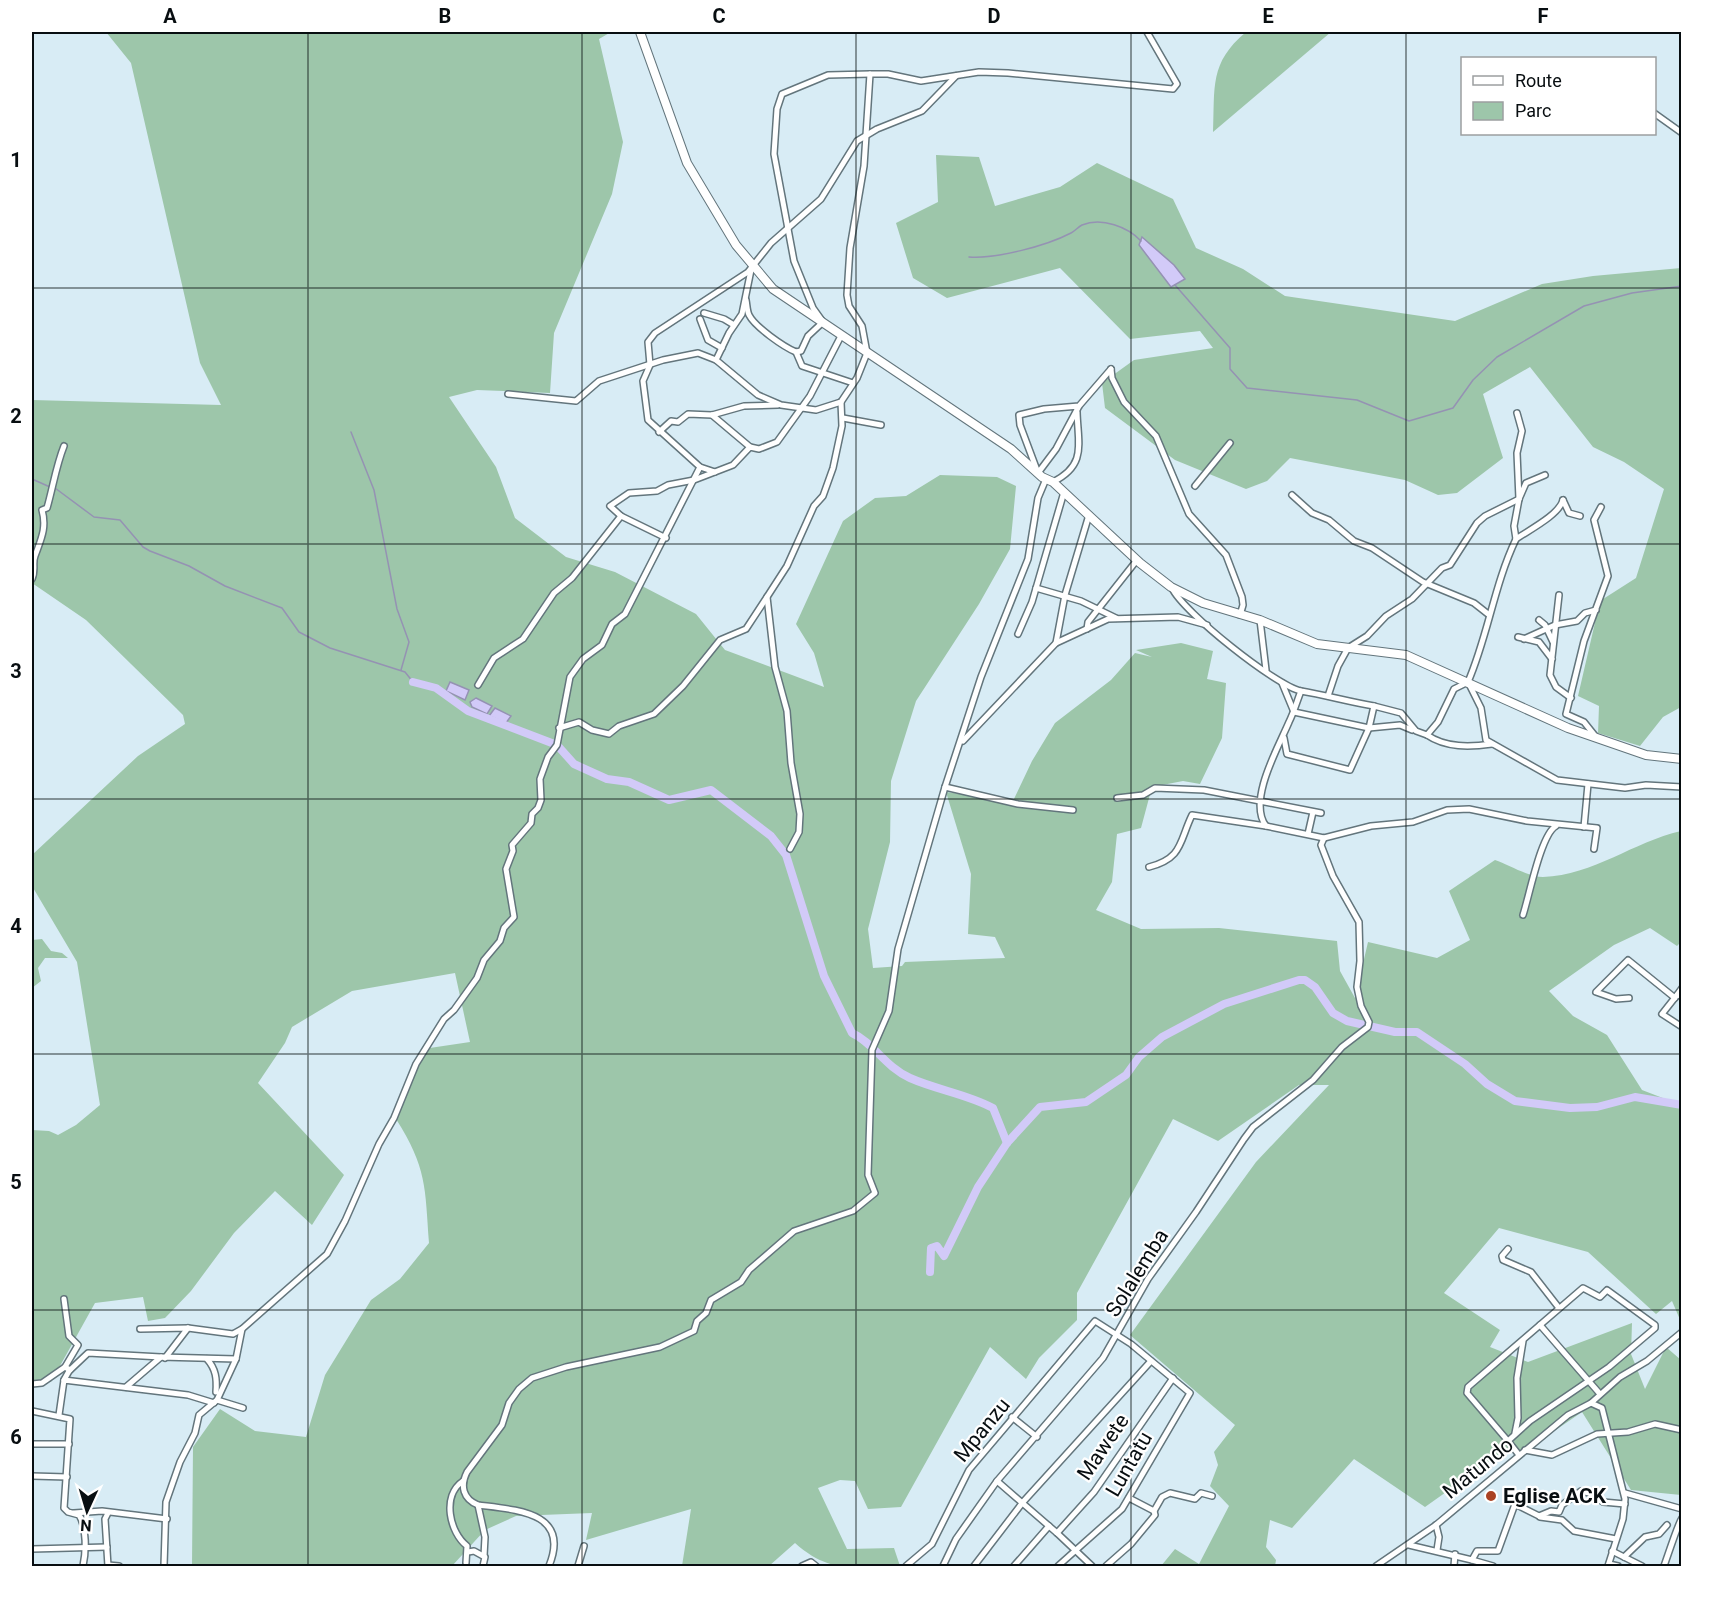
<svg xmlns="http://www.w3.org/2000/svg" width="1713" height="1598" font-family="Roboto,sans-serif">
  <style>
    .green { fill: #9dc6aa }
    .water { fill: #d2caf8; stroke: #9592b3; stroke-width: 1.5 }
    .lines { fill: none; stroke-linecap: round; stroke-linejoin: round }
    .stream { stroke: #9592b3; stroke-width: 1.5 }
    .river { stroke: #d2caf8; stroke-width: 8 }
    .street-casing { stroke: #63757c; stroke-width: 8 }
    .secondary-casing { stroke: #63757c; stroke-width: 10 }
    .street { stroke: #fff; stroke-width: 5 }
    .secondary { stroke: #fff; stroke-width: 8 }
    .grid { fill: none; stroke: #080e11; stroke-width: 1.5; stroke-opacity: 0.55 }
    .poi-dot { fill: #aa4223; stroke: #fff; stroke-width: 2 }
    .labels { text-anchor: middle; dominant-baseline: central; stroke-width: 4.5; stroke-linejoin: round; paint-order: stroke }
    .street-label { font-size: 21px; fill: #080e11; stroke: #fff }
    .poi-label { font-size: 21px; font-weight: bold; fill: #080e11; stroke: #fff; text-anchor: start }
    .neatline { fill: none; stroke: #080e11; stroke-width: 2 }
    .grid-label { font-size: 20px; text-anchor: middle; font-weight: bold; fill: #080e11 }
  </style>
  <rect width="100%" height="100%" fill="#d8ecf5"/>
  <!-- green -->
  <g class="green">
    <path d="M106,32H611L599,39L623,142L612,194L554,333L550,393L477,390L449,397L496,467L515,518L566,557L615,572L696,614L725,650L824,687L814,653L796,624L843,521L875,498L906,496L940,475L997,477L1016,486L1010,549L979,604L916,701L891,781L890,842L868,929L873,968L902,966L905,962L1005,958L995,937L968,934L971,874L946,792L1013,801L1032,761L1055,723L1111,680L1135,653L1152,657L1136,650L1181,643L1213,651L1207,679L1226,683L1222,738L1200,784L1183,781L1152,787L1141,828L1117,834L1112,882L1096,910L1141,929L1219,928L1337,941L1340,971L1355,998L1368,942L1437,958L1470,940L1449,891L1495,860C1509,865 1529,877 1543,877C1594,875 1633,842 1681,831V942L1677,946L1650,928L1614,945L1549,991L1573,1016L1607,1035L1642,1090L1681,1105V1322L1672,1301L1656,1314L1588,1252L1499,1228L1444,1293L1500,1330L1490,1347L1528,1362L1632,1323L1631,1354L1645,1389L1666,1347L1681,1360V1495L1631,1490L1582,1412L1528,1449L1504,1451L1425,1507L1354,1459L1292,1528L1270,1520L1266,1547L1276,1560L1275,1566H1161L1175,1549L1199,1564L1229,1506L1210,1486L1218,1465L1214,1452L1235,1425L1130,1335L1256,1162L1329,1085H1299L1218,1141L1173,1119L1077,1293V1320L1039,1358L1026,1379L990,1347L901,1507L868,1509L855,1481L840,1480L818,1488L847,1549L894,1548L900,1566C854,1566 831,1575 795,1543L769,1566H682L691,1509L586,1540L592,1513L516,1516L485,1530L452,1566H192L193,1447L220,1409L255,1431L306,1437L325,1375L371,1300L400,1279L429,1243C425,1187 427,1168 396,1119L423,1049L470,1042L455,973L352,991L292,1027L285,1043L258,1083L344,1175L312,1225L275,1191L234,1233L191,1291L165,1318L148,1321L143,1297L95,1303L51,1382H32V1130L49,1131L58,1135L76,1125L100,1105L77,962L32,886V855L138,756L185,724L183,715L176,708L86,620L32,583V400L221,405L200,363L131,63Z"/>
    <path d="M1246,32H1331L1213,132C1215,87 1209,63 1246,32Z"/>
    <path d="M936,155L979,157L995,206L1060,187L1097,163L1173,199L1196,248L1243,269L1285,296L1455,321L1542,284L1593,276L1681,268V707L1663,717L1640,746L1598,733L1599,706L1578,696L1600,601L1636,578L1664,489L1624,462L1593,447L1530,367L1483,394L1503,458L1457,493L1438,495L1405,480L1290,458L1267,481L1246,489L1175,460L1105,408L1102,383L1134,360L1213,348L1200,331L1130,339L1060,268L947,298L913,278L896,223L938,202Z"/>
    <path d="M42,939L51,951L62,953L68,958H45L38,968L41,981L32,988V940Z"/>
  </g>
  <!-- water -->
  <g class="water">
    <path d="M1142,237L1174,265L1185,279L1171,287L1139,245Z"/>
    <path d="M450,682L469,690L465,700L446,691Z"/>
    <path d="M476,698L492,706L487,714L472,707L470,702Z"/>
    <path d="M495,708L511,716L506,723L489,716Z"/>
  </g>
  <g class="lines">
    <!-- stream -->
    <g class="stream">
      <path d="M969,257C996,259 1046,246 1071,233C1075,231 1078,227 1082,225C1102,217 1128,227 1141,241"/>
      <path d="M1175,285L1230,348V369L1247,388L1357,400L1409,421L1453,408L1473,380L1497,357L1584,306L1632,293L1682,286"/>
      <path d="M351,432L374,490L397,609L409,642L401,670"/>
      <path d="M32,479L50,487"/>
      <path d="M55,488L94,517L120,520L143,547L150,551L189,566L225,586L282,608L299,632L330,648L405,672L413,682"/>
    </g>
    <!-- river -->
    <g class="river">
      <path d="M413,682L436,688L468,711L557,745L574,764L607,779L629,782L669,800L711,790L771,836L786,855L824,976L852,1033C874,1043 884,1066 910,1078C937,1090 967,1094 993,1108L1007,1143"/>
      <path d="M930,1272L931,1248L937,1246L944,1256L978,1187L1007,1143L1040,1107L1086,1102L1126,1075L1139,1057L1162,1037L1224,1004L1299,980H1305L1315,987L1333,1013L1347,1021L1395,1032H1417L1465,1064L1487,1084L1515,1101L1570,1108L1597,1107L1635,1097L1682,1105"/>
    </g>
    <!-- street casing -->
    <g class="street-casing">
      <g id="street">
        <path d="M1654,113L1682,133"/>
        <path d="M746,300C747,305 747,311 749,315C755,327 784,347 796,352L801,351L808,336L823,322L813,308L794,261L774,154L777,109L782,94L828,75L870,74H888L921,81L979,72L1008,73L1173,89L1177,84L1147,32"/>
        <path d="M704,313L724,319L734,325"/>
        <path d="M700,319L708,340L722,348"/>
        <path d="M796,352L802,366L853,383"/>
        <path d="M716,360L729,333L742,314L751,270"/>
        <path d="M1111,369L1112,378L1124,402L1156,436L1189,514L1226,555L1242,597L1243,605L1240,615"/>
        <path d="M508,394L576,401L599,381L663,360L698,353L716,360L758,395L781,405L816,410L841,402L857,378L867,353L862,326L849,306L847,295L850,248L864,166L870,74"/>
        <path d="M1079,406L1044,409L1019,415L1020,425L1038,473L1056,449L1079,406L1111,369"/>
        <path d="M1517,413L1522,431L1517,453L1519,499L1526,483L1545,475"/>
        <path d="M712,415L750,447"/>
        <path d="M843,418L881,425"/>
        <path d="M659,432L671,421L678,422L688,414L712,415L744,406L778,405"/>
        <path d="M715,472L700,467L648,420L643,381L650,365L648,342L655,333L748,272L771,243L821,199L857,141L877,129L922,111L956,76"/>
        <path d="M1053,482C1087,465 1078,444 1077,412"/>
        <path d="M1195,486L1230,443"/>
        <path d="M1292,495L1312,513L1329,520L1354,541L1372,548L1423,582L1474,603L1488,614"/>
        <path d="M1563,500L1569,513L1580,516"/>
        <path d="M666,538L621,516L610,506L629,493L657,491L668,485L694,480L733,465L750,447L759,449L777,442L810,396L841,336"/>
        <path d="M1516,539C1529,530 1559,515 1563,500"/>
        <path d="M32,579C36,570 32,563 35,556C41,539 47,528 42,510L47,508C53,487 56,466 64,446"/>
        <path d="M1036,588L1081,601L1116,618"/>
        <path d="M1172,588C1183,612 1276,686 1301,691C1325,695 1350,702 1374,706"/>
        <path d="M1559,595L1550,675L1556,687L1571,698"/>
        <path d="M1260,620L1266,670"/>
        <path d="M1539,620L1545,625L1553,642"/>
        <path d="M1087,629L1088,622L1137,560"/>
        <path d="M1018,634L1032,602L1064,492"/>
        <path d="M1518,637L1539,642L1552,659"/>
        <path d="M1524,639L1555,625L1577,621L1585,613L1596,610"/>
        <path d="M1056,643L1065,595L1089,515"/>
        <path d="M1282,683L1294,712L1369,728L1400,725L1412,730"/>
        <path d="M1469,684L1481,708L1486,740L1557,780L1625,788L1646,785L1682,787"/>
        <path d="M478,685L494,658L523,639L554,593L572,578L621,516"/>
        <path d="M1301,691C1297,701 1294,712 1289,722C1279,746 1247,801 1266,826L1324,838L1371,826L1413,822L1447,810L1469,809L1527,821L1597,828L1594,849"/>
        <path d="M1328,696L1338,666L1348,648L1367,636L1386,616L1412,599L1442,568L1450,565L1477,523L1485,516L1519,499"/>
        <path d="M559,728L579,722L592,730L609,734L619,726L654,714L683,686L720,640L746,629L767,597"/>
        <path d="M1427,735C1446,748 1470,747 1492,744"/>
        <path d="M1596,737L1584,722L1566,714L1584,641L1608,576L1594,520L1601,507"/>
        <path d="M1284,738L1287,754L1350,770L1369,728L1374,706L1401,713L1416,731L1427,735L1438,722L1454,689L1468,682C1488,636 1494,585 1516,539L1514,526L1519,499"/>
        <path d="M963,741L1056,643L1108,619L1178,617L1207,625"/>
        <path d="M945,787L1018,804L1073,810"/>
        <path d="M1117,798L1143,795L1155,788L1204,790L1321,813"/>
        <path d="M1584,827L1588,784"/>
        <path d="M1308,834L1313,812"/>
        <path d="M790,849L799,832L800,814L791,763L787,711L775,667L767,597L787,566L814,506L823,496L833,468L842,426L841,402"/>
        <path d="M1149,867C1183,858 1179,842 1192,815L1266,826"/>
        <path d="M1523,915C1529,897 1541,834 1556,826"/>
        <path d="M1682,988L1677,995L1682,996"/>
        <path d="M1677,995L1662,1014L1682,1027"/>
        <path d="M1629,998L1616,999L1596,992L1628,960L1675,998"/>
        <path d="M1508,1249L1502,1256L1503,1260L1531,1272L1559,1308"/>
        <path d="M64,1299L69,1336L78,1345L65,1367L70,1370"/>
        <path d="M1540,1325L1600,1394"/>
        <path d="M140,1329L188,1328L233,1334L242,1329"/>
        <path d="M165,1358L188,1328"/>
        <path d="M207,1359C216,1369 217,1379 216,1392"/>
        <path d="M64,1380L69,1371L88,1353L161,1357"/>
        <path d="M32,1384L42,1383L65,1367"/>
        <path d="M126,1387L161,1357L236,1359"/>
        <path d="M217,1400L243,1408"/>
        <path d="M1591,1403L1602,1408L1625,1499L1623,1519L1608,1566"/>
        <path d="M32,1411L70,1419L64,1508L68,1512L79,1515C87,1528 86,1552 83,1566"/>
        <path d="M59,1415L64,1380L188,1395L214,1403"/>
        <path d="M1012,1417L1037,1437"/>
        <path d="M1515,1433L1518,1418L1517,1378L1523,1341"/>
        <path d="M1508,1441L1467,1393L1468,1387L1583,1288L1600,1297L1607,1290L1655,1325V1328L1609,1367L1530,1421L1508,1441L1519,1455"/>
        <path d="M32,1444H69"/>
        <path d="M1525,1450L1552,1455L1597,1434L1628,1432L1655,1424L1682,1430"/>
        <path d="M32,1476L67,1477"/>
        <path d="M463,1481C441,1496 450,1533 467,1546L466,1563"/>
        <path d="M997,1481L1057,1533L1092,1566"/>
        <path d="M1625,1493L1682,1509"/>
        <path d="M478,1505L485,1537L484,1556"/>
        <path d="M1154,1511L1162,1497L1170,1493L1195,1499L1201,1493L1212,1496"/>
        <path d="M74,1513L102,1511L167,1519"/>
        <path d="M1540,1517L1562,1520L1574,1531L1616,1539"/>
        <path d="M1436,1525L1439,1537L1437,1550"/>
        <path d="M1057,1533L1094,1492L1173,1378"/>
        <path d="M1409,1545L1472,1560L1477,1551H1498L1515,1504L1539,1516L1551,1511L1559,1512L1562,1505L1581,1491L1589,1493L1603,1502L1625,1504"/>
        <path d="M32,1549L107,1547"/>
        <path d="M1612,1551L1642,1566"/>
        <path d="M468,1552L474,1551L485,1557L483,1566"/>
        <path d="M1624,1557L1645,1537L1659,1534L1667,1525"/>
        <path d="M1472,1560L1493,1566"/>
        <path d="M1609,1564L1618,1566"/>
        <path d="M108,1565L119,1566"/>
        <path d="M108,1566L105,1519L108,1513"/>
        <path d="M164,1566L166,1502L180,1462L195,1433L199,1415L217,1400L236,1359L242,1329L327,1254L345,1221L379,1144L394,1118L416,1064L444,1019L454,1010L477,978L484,960L500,941L504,928L514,917L506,869L513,851L512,845L531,823L532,814L538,808L541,800L540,779L548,757L557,745L570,677L583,659L602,645L612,624L625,614L700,467"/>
        <path d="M549,1566C571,1512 517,1510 478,1505C463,1499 460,1486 467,1472L502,1425L509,1403L519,1389L532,1378L566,1367L660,1347L694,1331L697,1321L706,1313L711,1300L741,1282L749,1270L794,1231L853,1211L875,1193L868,1175L872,1050L889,1011L898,949L945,787L981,677L1028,559L1038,498L1046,479"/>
        <path d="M578,1566L584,1546"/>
        <path d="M802,1566L811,1562L816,1566"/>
        <path d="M906,1566L932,1544L969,1470L1095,1321L1131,1344L1190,1393L1122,1509L1058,1566"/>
        <path d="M943,1566L956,1539L997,1481L1103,1358L1148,1279L1196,1212L1244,1139L1253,1127L1313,1080L1342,1047L1368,1027L1369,1022L1361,1006L1357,987L1360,961L1359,922L1333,876L1321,845L1324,838"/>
        <path d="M974,1566L1023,1502L1151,1361"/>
        <path d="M1014,1566L1049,1526"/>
        <path d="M1106,1566L1131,1544L1155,1515L1154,1511L1129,1498"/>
        <path d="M1376,1566L1436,1525L1568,1415L1591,1403L1620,1377L1647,1361L1682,1332"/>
        <path d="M1454,1566L1455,1554"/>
        <path d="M1664,1566C1667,1558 1679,1521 1682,1518"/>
      </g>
    </g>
    <!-- secondary casing -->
    <g class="secondary-casing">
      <path id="secondary" d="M640,32L687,163L736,245L773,289L1011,449L1042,477L1053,482L1140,563L1171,587L1203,603L1260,620L1317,644L1406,655L1568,728L1646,755L1682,759"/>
    </g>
    <!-- street -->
    <use href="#street" class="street"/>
    <!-- secondary -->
    <use href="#secondary" class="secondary"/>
  </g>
  <!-- grid -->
  <path class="grid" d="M308,32V1566M582,32V1566M856,32V1566M1131,32V1566M1406,32V1566M32,288H1682M32,544H1682M32,799H1682M32,1054H1682M32,1310H1682"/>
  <!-- markers -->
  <circle class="poi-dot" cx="1491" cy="1496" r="6"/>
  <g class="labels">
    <!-- street labels -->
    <g class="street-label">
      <text transform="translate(1137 1273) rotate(-58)">Solalemba</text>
      <text transform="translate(982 1430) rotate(-51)">Mpanzu</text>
      <text transform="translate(1103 1447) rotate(-56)">Mawete</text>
      <text transform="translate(1129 1464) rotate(-60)">Luntatu</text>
      <text transform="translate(1478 1468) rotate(-39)">Matundo</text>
    </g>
    <!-- poi labels -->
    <g class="poi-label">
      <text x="1503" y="1496">Eglise ACK</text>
    </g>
  </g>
  <!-- border -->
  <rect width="1713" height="1598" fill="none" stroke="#ffffff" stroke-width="66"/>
  <!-- legend -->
  <rect x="1461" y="57" width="195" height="78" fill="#ffffff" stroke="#9c9fa0" stroke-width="1.5"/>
  <rect x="1473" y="76" width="30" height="9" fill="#ffffff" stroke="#9c9fa0" stroke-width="1.5"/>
  <text x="1515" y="87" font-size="18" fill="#080e11">Route</text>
  <rect x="1473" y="102" width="30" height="18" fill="#9dc6aa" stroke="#9c9fa0" stroke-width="1.5"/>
  <text x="1515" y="117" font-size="18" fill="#080e11">Parc</text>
  <!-- north arrow -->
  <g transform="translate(87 1511) rotate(184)" stroke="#ffffff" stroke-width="4.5" paint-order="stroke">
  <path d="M0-4.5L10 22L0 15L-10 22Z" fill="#080e11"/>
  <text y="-9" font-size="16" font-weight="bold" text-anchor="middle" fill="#080e11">N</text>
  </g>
  <rect x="33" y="33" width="1647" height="1532" class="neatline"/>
  <g class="grid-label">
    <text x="170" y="23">A</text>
    <text x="445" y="23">B</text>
    <text x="719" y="23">C</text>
    <text x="994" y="23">D</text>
    <text x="1268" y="23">E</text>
    <text x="1543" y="23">F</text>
    <text x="16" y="167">1</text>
    <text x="16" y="423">2</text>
    <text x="16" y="678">3</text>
    <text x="16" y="933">4</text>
    <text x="16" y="1189">5</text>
    <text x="16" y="1444">6</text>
  </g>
</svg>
